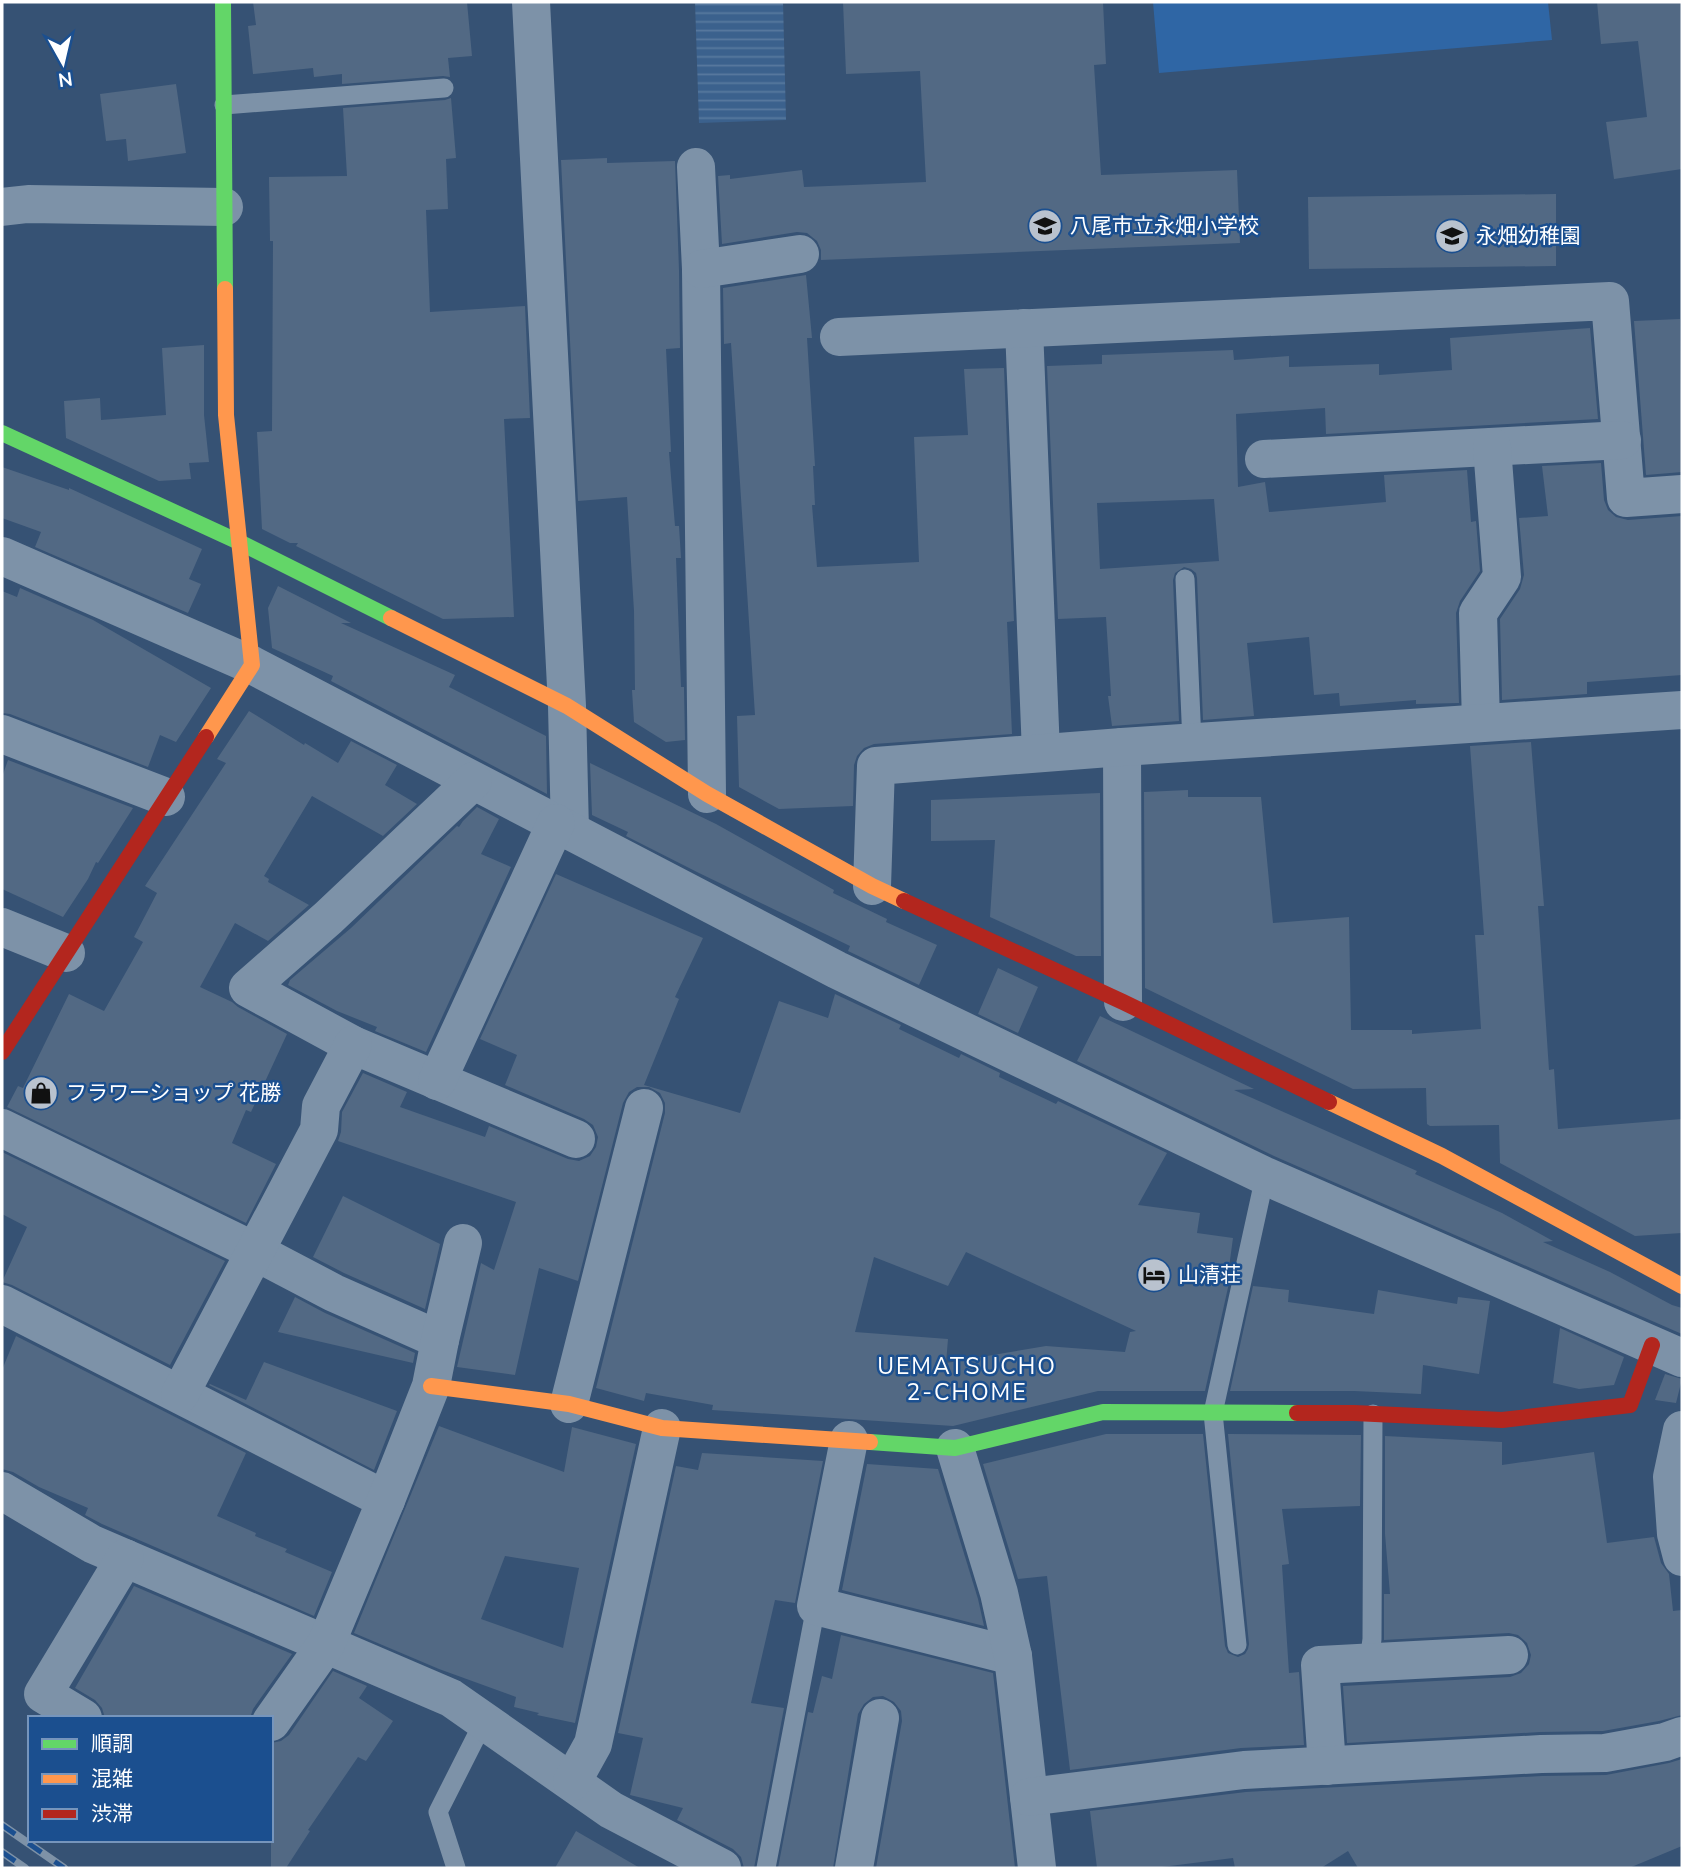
<svg xmlns="http://www.w3.org/2000/svg" width="1684" height="1870" font-family="'Nunito Sans','Noto Sans JP',sans-serif">
  <style>
    .garden { fill: #2f66a5 }
    .water { fill: url(#water-rules) }
    .building { fill: #526984; fill-rule: evenodd }
    .lines { fill: none; stroke-linecap: round; stroke-linejoin: round }
    .lane { stroke: #7d92a8; stroke-width: 19 }
    .street { stroke: #7d92a8; stroke-width: 38 }
    .fast { stroke: #63d668; stroke-width: 16 }
    .slow { stroke: #ff974d; stroke-width: 16 }
    .jam { stroke: #b3261e; stroke-width: 16 }
    .rail-casing { stroke: #7e92a7; stroke-width: 8 }
    .rail { stroke: #1b4f8f; stroke-width: 5; stroke-dasharray: 16; stroke-linecap: butt }
    .labels { text-anchor: middle; dominant-baseline: central; stroke-width: 5; stroke-linejoin: round; paint-order: stroke }
    .poi-label { font-size: 21px; fill: #fff; stroke: #1b4f8f; text-anchor: start }
    .neighbourhood-label { font-size: 23px; letter-spacing: 2px; fill: #fff; stroke: #1b4f8f }
  </style>
  <defs>
    <pattern id="water-rules" width="6" height="5" patternUnits="userSpaceOnUse" patternTransform="scale(1.75)"><rect width="6" height="5" fill="#3b618d"/><path d="M0 2.5h6" fill="none" stroke="#58799e"/></pattern>
  </defs>
  <rect width="100%" height="100%" fill="#365274"/>
  <!-- garden -->
  <path class="garden" d="M1153,2H1548L1552,40L1159,73Z"/>
  <!-- water -->
  <path class="water" d="M695,2H783L786,120L699,123Z"/>
  <!-- building -->
  <g class="building">
    <path d="M253,2H467L472,56L448,58L450,77L443,76L342,84V74L314,77L313,68L253,74L248,26L256,25Z"/>
    <path d="M843,2H1103L1106,64L1094,65L1101,175L1237,170L1240,243L821,260V250L817,241L807,233L797,232L722,244L718,176L730,175V179L802,170L804,187L926,182L920,71L846,74Z"/>
    <path d="M1597,2H1682V169L1614,179L1606,122L1647,117L1638,41L1601,44Z"/>
    <path d="M176,84L186,153L128,161L126,139L106,141L100,94Z"/>
    <path d="M451,98L456,158L446,159L448,209L426,210L430,312L525,306L530,418L504,419L514,617L443,619L296,546L298,543H290L262,529L257,432L272,431L273,241H270L269,177L347,176L343,108L445,100Z"/>
    <path d="M607,158V163L675,161L679,270L680,348L666,349L671,452H669L675,526H679L681,558H676L681,687H684V689L685,740L666,742L634,722L632,690H635L634,611L627,497L578,501L561,160Z"/>
    <path d="M1556,194V266L1309,269L1308,197Z"/>
    <path d="M806,275L812,338H807L815,466H813L815,505H812L817,567L919,562L914,437L968,435L964,369L1004,368L1014,621L1007,622L1012,734L874,744L864,748L857,756L854,765L853,806L779,809L739,787L737,716L755,715L731,343L724,344L723,288Z"/>
    <path d="M1680,319L1682,472L1646,475L1634,321Z"/>
    <path d="M1590,328L1598,419L1326,434L1325,408L1236,414L1238,487L1265,482L1269,512L1386,502L1384,475L1467,470L1471,522L1476,521L1480,571L1460,601L1456,613L1459,703L1416,704V700L1340,706L1339,693L1314,695L1309,637L1247,643L1254,716L1203,720L1197,578L1196,573L1191,569L1184,567L1175,573L1173,580L1179,721L1112,726L1108,696H1111L1106,617L1058,619L1047,366L1102,364V355L1233,350L1234,360L1289,356V367L1379,364V375L1452,370L1450,338ZM1214,499L1219,561L1100,569L1097,503Z"/>
    <path d="M204,345V415L209,462L189,463L191,479L159,481L66,438L64,401L100,398L101,420L166,415L162,348Z"/>
    <path d="M1601,463L1604,500L1608,510L1616,517L1628,520L1682,516V675L1587,682V694L1502,700L1500,619L1520,589L1524,575L1519,518L1548,516L1542,466Z"/>
    <path d="M2,467L69,490V488L202,549L189,579L201,584L188,613L35,547L41,532L2,518Z"/>
    <path d="M278,586L351,623H341L455,675L449,687L546,736L547,794L331,681L333,676L272,648L268,608Z"/>
    <path d="M20,588L93,620L211,688L176,742L160,735L148,767L10,714L2,713V591L17,597Z"/>
    <path d="M249,711L304,745L305,743L338,763L351,741L397,765L385,785L417,804L383,836L312,796L264,876L269,879L268,882L309,905L268,941L235,923L200,987L232,1002L238,1007L287,1034L251,1112L246,1110L232,1143L276,1164L246,1223L7,1107L18,1086L23,1088L69,994L104,1011L143,942L134,937L157,893L145,886L226,763L217,759Z"/>
    <path d="M1531,742L1544,906H1538L1549,1070L1554,1069L1558,1129L1682,1119V1233L1635,1236L1500,1163L1499,1125L1430,1126L1427,1124L1426,1088L1353,1089L1145,988L1144,792L1188,790V797H1261L1273,923L1349,917L1351,1030H1412V1034L1481,1029L1475,935H1484L1470,746Z"/>
    <path d="M8,760L133,808L98,863L96,862L88,879L63,917L2,889V777Z"/>
    <path d="M590,763L716,824L834,890L833,893L887,919L886,922L937,945L919,985L848,951L850,946L699,873L626,836L628,832L592,815Z"/>
    <path d="M1100,793L1101,956H1076L990,917L995,840L931,841V800Z"/>
    <path d="M477,807L499,819L481,854L511,867L426,1052L375,1031L377,1027L337,1011L288,985L290,980L351,928L457,826L459,827L463,821Z"/>
    <path d="M556,874L703,938L675,997L679,999L644,1085L740,1113L779,1001L828,1018L835,994L901,1025L899,1029L959,1058L961,1054L1000,1073L999,1077L1056,1104L1058,1101L1167,1153L1138,1205L1200,1213L1197,1233L1233,1238L1227,1282L1229,1283L1205,1391H1098L953,1426L712,1410L713,1405L646,1393L644,1401L596,1388L665,1113V1103L660,1093L649,1087H637L629,1092L623,1103L578,1281L539,1268L515,1375L457,1367L481,1263L494,1270L516,1202L338,1141L341,1132L342,1112L363,1073L407,1092L400,1107L485,1137L489,1126L568,1159L579,1161L590,1156L596,1147L598,1137L593,1125L584,1119L505,1085L517,1055L480,1039ZM966,1252L1136,1331L1130,1332L1125,1352L1046,1346L946,1363L948,1339L855,1332L874,1257L948,1286Z"/>
    <path d="M998,968L1038,987L1018,1033L978,1014Z"/>
    <path d="M1100,1016L1254,1089L1234,1090L1417,1171L1415,1174L1502,1213L1553,1241L1543,1242L1610,1272L1672,1305L1682,1308V1334L1274,1156L1077,1061Z"/>
    <path d="M2,1152L225,1261L170,1365L12,1285L2,1282L27,1227L2,1214Z"/>
    <path d="M343,1196L440,1244L425,1309L344,1273L313,1257Z"/>
    <path d="M1253,1286L1289,1290L1288,1302L1374,1314L1378,1290L1457,1304L1458,1297L1490,1301L1479,1374L1423,1365L1421,1394L1354,1391H1230Z"/>
    <path d="M295,1297L325,1313L415,1353L413,1363L278,1332Z"/>
    <path d="M1560,1328L1624,1357L1614,1385L1579,1389L1553,1383Z"/>
    <path d="M16,1336L246,1453L217,1516L256,1533L255,1536L287,1549L285,1552L332,1572L314,1616L102,1524L85,1515L88,1508L39,1487L13,1472L2,1469V1370Z"/>
    <path d="M264,1362L397,1411L374,1470L209,1385L210,1384L246,1400Z"/>
    <path d="M1665,1374L1682,1379L1676,1403L1655,1400Z"/>
    <path d="M439,1426L564,1472L572,1427L636,1444L575,1723L537,1715L539,1713L514,1707L516,1697L439,1669L354,1633ZM505,1556L579,1568L563,1648L481,1619Z"/>
    <path d="M1106,1434H1203L1225,1646L1228,1653L1238,1657L1245,1654L1248,1649L1249,1644L1228,1434L1361,1435L1360,1506L1282,1509L1289,1564L1282,1565L1289,1673L1299,1672L1304,1745L1241,1748L1070,1770L1047,1576L1018,1579L983,1464Z"/>
    <path d="M1385,1436L1502,1442V1465L1594,1452L1607,1543L1654,1537L1661,1563L1669,1574L1673,1611L1682,1610V1715L1659,1721L1603,1731L1540,1732L1347,1743L1343,1686L1510,1677L1521,1673L1529,1664L1531,1655L1527,1643L1518,1635L1509,1633L1384,1640V1594H1390L1385,1534Z"/>
    <path d="M702,1453L823,1461L795,1603L775,1600L751,1703L784,1708L754,1868H744L741,1857L733,1849L677,1820L683,1808L630,1795L643,1738L618,1733L676,1466L698,1470Z"/>
    <path d="M867,1464L938,1469L978,1599L984,1626L842,1590Z"/>
    <path d="M134,1586L292,1654L253,1709L250,1718H105L102,1708L95,1700L75,1688Z"/>
    <path d="M841,1635L993,1673L1015,1868H876L902,1721L901,1711L894,1702L883,1696L873,1697L864,1704L858,1714L833,1868H778L808,1712L813,1713L822,1676L832,1679Z"/>
    <path d="M333,1671L367,1686L359,1698L393,1721L366,1761L358,1757L308,1830L310,1831L286,1868H271V1743L281,1741L289,1735Z"/>
    <path d="M1682,1759V1846L1629,1868H1358L1348,1851L1321,1868H1235L1233,1858L1154,1868H1097L1090,1811L1246,1792L1542,1776L1606,1775L1669,1763Z"/>
    <path d="M576,1831L640,1868H555Z"/>
  </g>
  <g class="lines">
    <!-- lane -->
    <g class="lane">
      <path d="M224,105L444,88"/>
      <path d="M1185,579L1192,743"/>
      <path d="M1237,1645L1213,1413L1265,1176"/>
      <path d="M1369,1662L1372,1639L1373,1414"/>
      <path d="M456,1868L438,1812L484,1721"/>
      <path d="M766,1868L816,1606"/>
    </g>
    <!-- street -->
    <g class="street">
      <path d="M531,2L567,706L570,831"/>
      <path d="M696,167L701,269L707,794"/>
      <path d="M2,207L28,204L224,207"/>
      <path d="M701,269L800,254"/>
      <path d="M1024,328L1041,753"/>
      <path d="M839,337L1610,301L1626,498L1682,494"/>
      <path d="M1264,459L1622,440"/>
      <path d="M2,556L252,665L837,970L1265,1176L1682,1358"/>
      <path d="M1481,723L1478,613L1502,577L1492,447"/>
      <path d="M2,734L166,797"/>
      <path d="M1122,747L1123,1002"/>
      <path d="M473,781L328,918L248,988L353,1045L576,1139"/>
      <path d="M872,886L876,766L1122,747L1682,710"/>
      <path d="M2,927L66,953"/>
      <path d="M437,1081L556,823"/>
      <path d="M2,1128L256,1252L334,1293L440,1340"/>
      <path d="M2,1304L386,1500"/>
      <path d="M180,1394L319,1130L321,1106L353,1045"/>
      <path d="M569,1404L644,1108"/>
      <path d="M1682,1430L1672,1477L1676,1534L1682,1557"/>
      <path d="M849,1440L816,1606L1013,1656"/>
      <path d="M955,1448L999,1593L1013,1656L1037,1868"/>
      <path d="M2,1491L92,1544L451,1698L611,1810L722,1868"/>
      <path d="M83,1718L43,1694L125,1558"/>
      <path d="M271,1722L326,1644L386,1500L431,1386L440,1340L463,1243"/>
      <path d="M1327,1766L1320,1665L1509,1655"/>
      <path d="M572,1782L593,1744L662,1428"/>
      <path d="M1029,1797L1244,1770L1541,1754L1605,1753L1665,1742L1682,1736"/>
      <path d="M854,1868L880,1718"/>
    </g>
    <!-- fast -->
    <g class="fast">
      <path d="M223,2L225,289"/>
      <path d="M2,433L239,542L391,618"/>
      <path d="M870,1442L955,1448L1103,1412L1297,1413"/>
    </g>
    <!-- slow -->
    <g class="slow">
      <path d="M391,618L567,706L707,794L872,886L904,901"/>
      <path d="M206,737L252,665L226,415L225,289"/>
      <path d="M1329,1102L1442,1156L1682,1286"/>
      <path d="M431,1386L569,1404L662,1428L870,1442"/>
    </g>
    <!-- jam -->
    <g class="jam">
      <path d="M904,901L1123,1002L1329,1102"/>
      <path d="M2,1052L206,737"/>
      <path d="M1297,1413H1354L1502,1420L1630,1405L1652,1345"/>
    </g>
    <!-- rail casing -->
    <g class="rail-casing">
      <g id="rail">
        <path d="M2,1825L64,1868"/>
        <path d="M2,1852L25,1868"/>
      </g>
    </g>
    <!-- rail -->
    <use href="#rail" class="rail"/>
  </g>
  <!-- icons -->
  <defs>
    <g id="school-disc" transform="scale(1.75)"><circle r="9.5" fill="#b9c2ce" stroke="#1b4f8f"/><path d="M0-5L7-2L0 1L-7-2ZM-4 1L0 2.5L4 1V4Q0 6-4 4Z" fill="#111"/></g>
    <g id="shop-disc" transform="scale(1.75)"><circle r="9.5" fill="#b9c2ce" stroke="#1b4f8f"/><path d="M-5-2.5h2.3a2.7 3.5 0 0 1 5.4 0H5L5.5 6h-11ZM-1.5-2.5h3a1.5 2.3 0 0 0-3 0Z" fill="#111"/></g>
    <g id="hotel-disc" transform="scale(1.75)"><circle r="9.5" fill="#b9c2ce" stroke="#1b4f8f"/><path d="M-6-4.5h1.5V1H6V5H4.5V3h-9V5H-6ZM-4 0a1.8 1.8 0 1 1 3.6 0ZM.5 0V-2.5h3Q6-2.5 6 0Z" fill="#111"/></g>
  </defs>
  <g fill-rule="evenodd">
    <use href="#school-disc" x="1045" y="226"/>
    <use href="#school-disc" x="1452" y="236"/>
    <use href="#shop-disc" x="41" y="1093"/>
    <use href="#hotel-disc" x="1154" y="1275"/>
  </g>
  <g class="labels">
    <!-- poi labels -->
    <g class="poi-label">
      <text x="1070" y="226">八尾市立永畑小学校</text>
      <text x="1476" y="236">永畑幼稚園</text>
      <text x="66" y="1093">フラワーショップ 花勝</text>
      <text x="1178" y="1275">山清荘</text>
    </g>
    <!-- neighbourhood labels -->
    <g class="neighbourhood-label">
      <text x="967" y="1366">UEMATSUCHO<tspan x="967" dy="26">2-CHOME</tspan></text>
    </g>
  </g>
  <!-- border -->
  <rect width="1684" height="1870" fill="none" stroke="#ffffff" stroke-width="7"/>
  <!-- legend -->
  <rect x="28" y="1716" width="245" height="126" fill="#1b4f8f" stroke="#7695bc" stroke-width="2"/>
  <rect x="42" y="1739" width="35" height="10" fill="#63d668" stroke="#7695bc" stroke-width="2"/>
  <text x="91" y="1751" font-size="21" fill="#ffffff">順調</text>
  <rect x="42" y="1774" width="35" height="10" fill="#ff974d" stroke="#7695bc" stroke-width="2"/>
  <text x="91" y="1786" font-size="21" fill="#ffffff">混雑</text>
  <rect x="42" y="1809" width="35" height="10" fill="#b3261e" stroke="#7695bc" stroke-width="2"/>
  <text x="91" y="1821" font-size="21" fill="#ffffff">渋滞</text>
  <!-- north arrow -->
  <g transform="translate(63 63) rotate(172)" stroke="#1b4f8f" stroke-width="5" paint-order="stroke">
  <path d="M0-5L12 26L0 18L-12 26Z" fill="#ffffff"/>
  <text y="-10" font-size="19" font-weight="bold" text-anchor="middle" fill="#ffffff">N</text>
  </g>
</svg>
